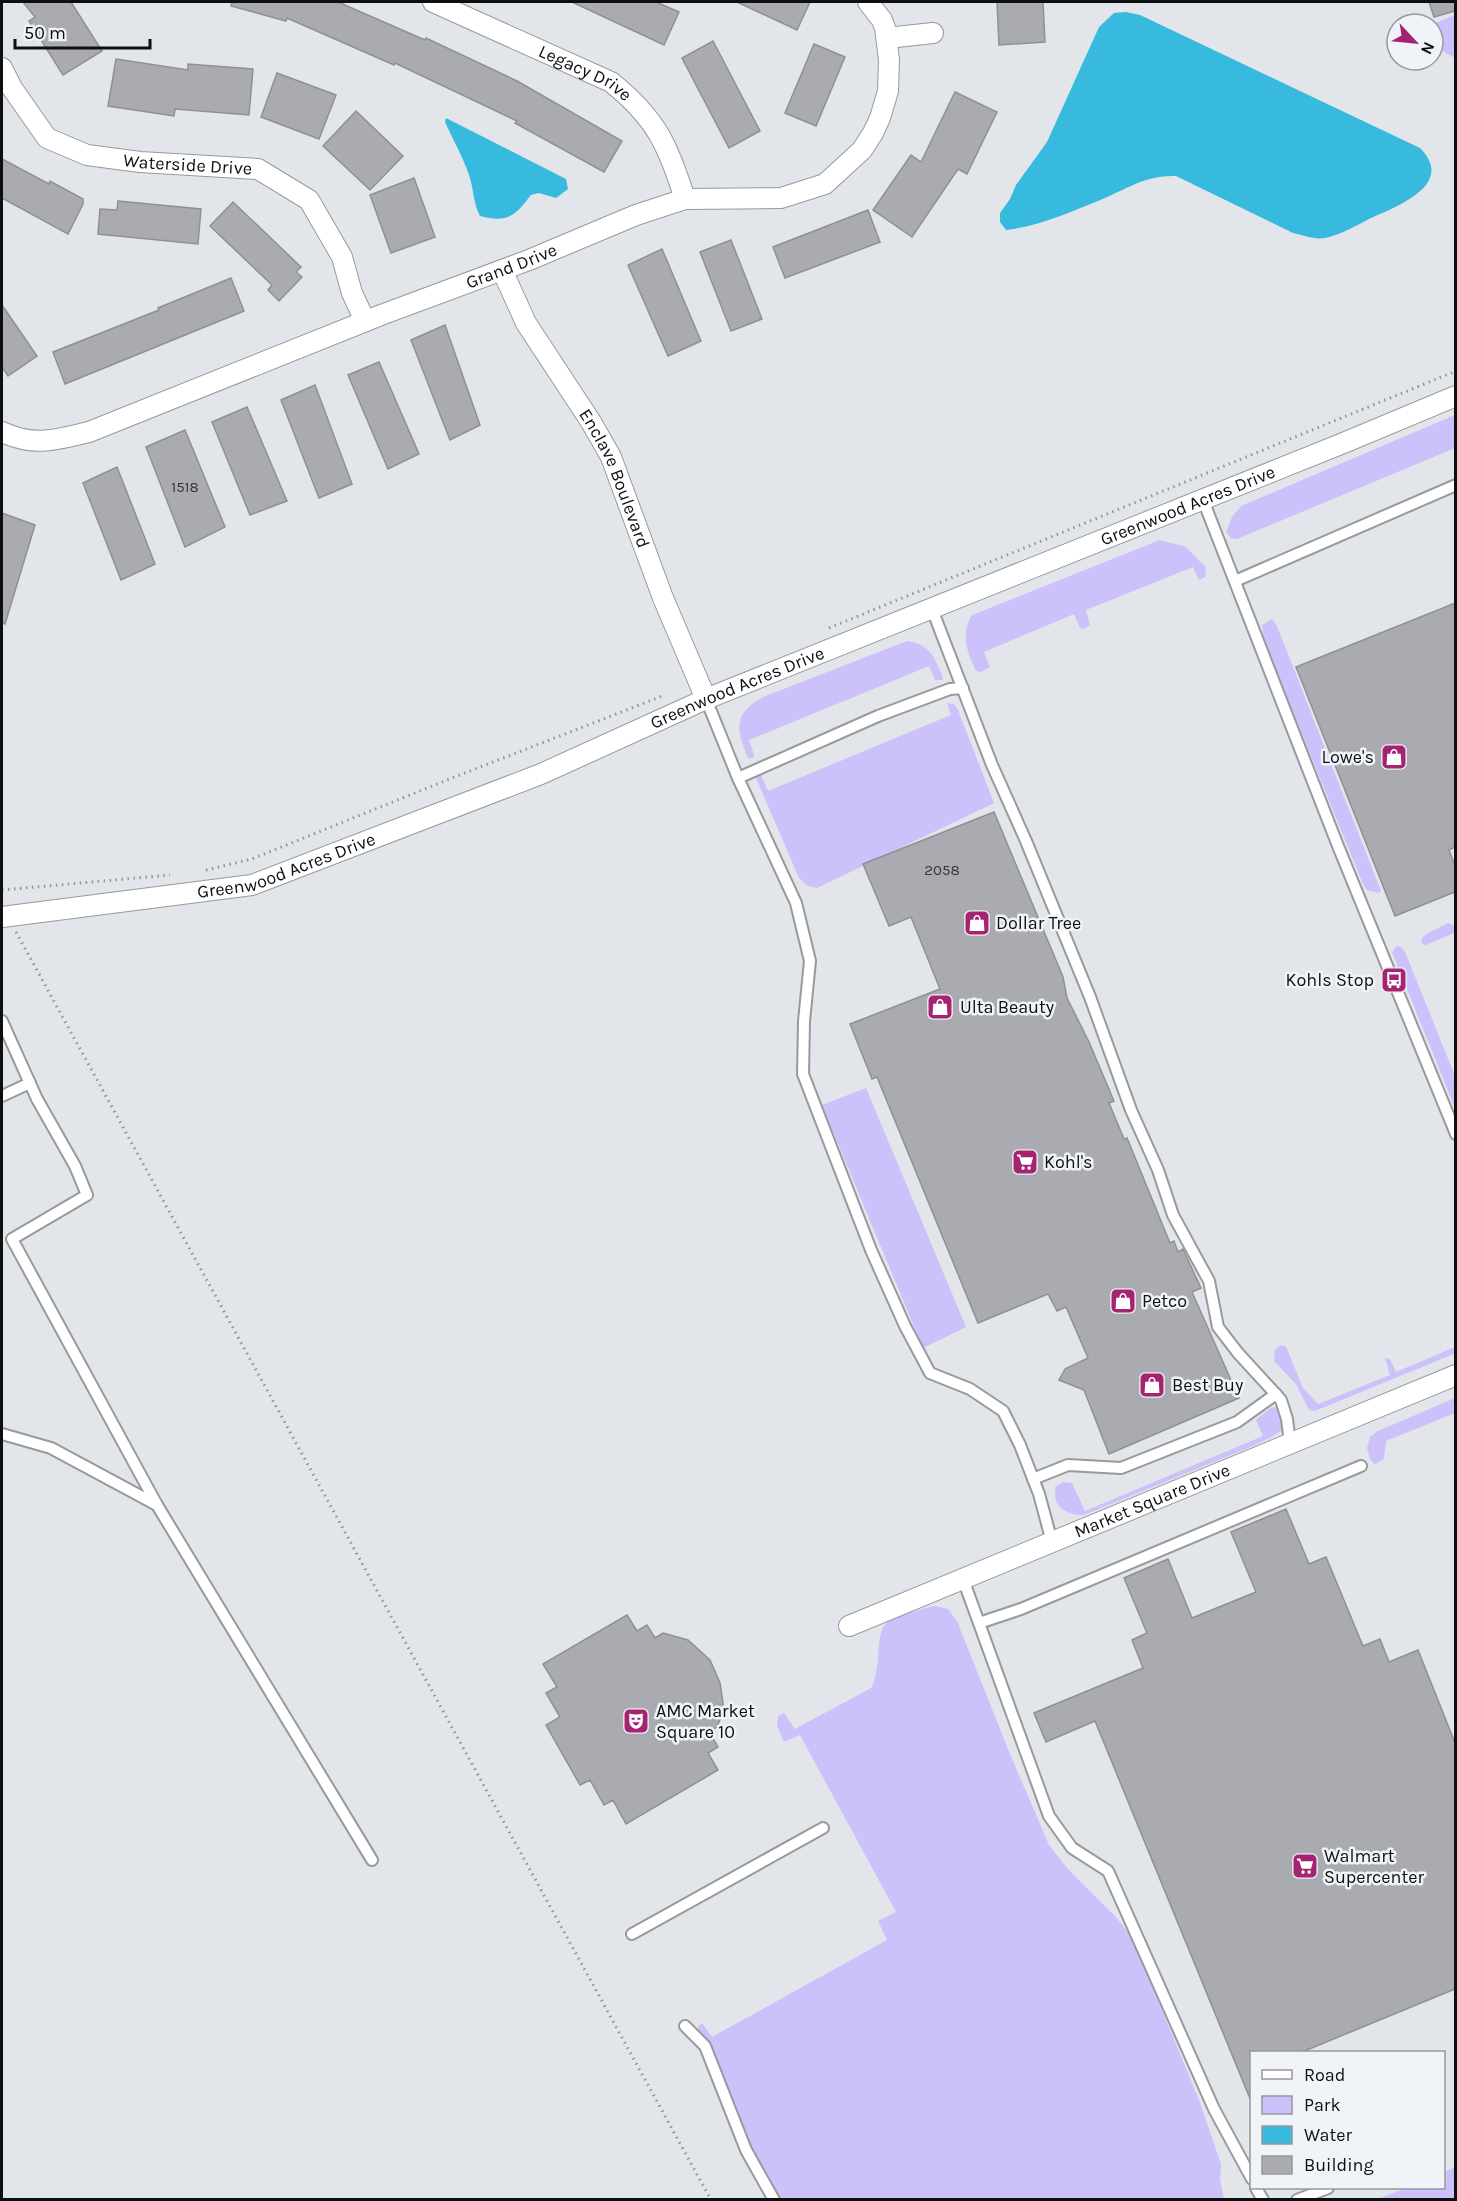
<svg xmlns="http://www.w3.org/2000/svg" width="1457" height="2201" font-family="Karla,sans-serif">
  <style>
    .green { fill: #ccc1fb }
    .water { fill: #37badd }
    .building { fill: #aaabb0; stroke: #8f9094; stroke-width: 1.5 }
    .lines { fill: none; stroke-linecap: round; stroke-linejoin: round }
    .service-casing { stroke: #979a9d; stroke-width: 14 }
    .minor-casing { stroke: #979a9d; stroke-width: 22 }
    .path { stroke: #929497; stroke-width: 3; stroke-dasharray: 1.5 4.5; stroke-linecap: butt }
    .service { stroke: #fff; stroke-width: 10 }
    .minor { stroke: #fff; stroke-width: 20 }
    .labels { text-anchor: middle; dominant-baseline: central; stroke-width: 5; stroke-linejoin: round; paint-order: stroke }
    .number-label { font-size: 15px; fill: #353638 }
    .street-label { font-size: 18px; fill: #0e0f10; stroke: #f0f3f7 }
    .poi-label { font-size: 18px; fill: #0e0f10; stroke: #f0f3f7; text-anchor: start }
  </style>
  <rect width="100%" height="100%" fill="#e2e5e9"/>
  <!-- green -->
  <g class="green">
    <path d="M1455,15H1456L1455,58L1433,46V24Z"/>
    <path d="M1455,415V448L1237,539L1231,538L1226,532L1232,517L1241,506Z"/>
    <path d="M1160,540L1186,547L1206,567L1205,577L1199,580L1193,567L1086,610L1090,625L1084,629L1080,628L1074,614L984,652L990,667L981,672L976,671C967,651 960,635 972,615Z"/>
    <path d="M1272,619L1277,626L1381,891L1378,893L1367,890L1363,884L1264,641L1262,625Z"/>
    <path d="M907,641C930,644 935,658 943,678L942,680H935L929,666L749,740L754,755L753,758H748C736,729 733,714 763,697Z"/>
    <path d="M947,703L954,704L958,710L994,803L817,888L808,886L799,878L756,778L761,775L768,791L951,715Z"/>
    <path d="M1448,923L1455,926L1454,933L1426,945L1422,944V938L1428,933Z"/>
    <path d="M1397,946L1401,947L1405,952L1455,1076V1108L1392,952Z"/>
    <path d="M866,1088L966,1327L923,1348L822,1105Z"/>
    <path d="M1281,1345L1286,1347L1303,1388L1318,1404L1390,1375L1385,1358L1390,1359L1396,1372L1455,1347L1456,1353L1315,1411L1309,1410L1296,1384L1274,1361L1275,1350Z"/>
    <path d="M1455,1398V1413L1386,1441L1384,1459L1375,1464L1370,1459L1367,1448L1370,1437L1378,1431Z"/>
    <path d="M1275,1407L1279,1409L1284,1429L1270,1438L1248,1448L1084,1515C1066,1515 1051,1507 1056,1486L1063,1482L1072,1483L1085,1511L1263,1436L1256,1420L1270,1408Z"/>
    <path d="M934,1606L948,1609L957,1621L1010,1754L1049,1845L1068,1869L1115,1916L1132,1937L1199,2100L1221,2164L1220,2179L1224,2199H778L726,2106L699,2033L698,2027L702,2023L712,2037L887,1940L878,1921L896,1912L800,1735L784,1742L777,1726L778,1716L784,1713L795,1729L871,1688C883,1668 873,1630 889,1621C902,1614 920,1610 934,1606Z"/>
    <path d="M1455,2167V2199H1378L1407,2188H1444V2172Z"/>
  </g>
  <!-- water -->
  <g class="water">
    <path d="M1126,12L1140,15L1420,148C1456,184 1398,206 1371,218C1357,225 1341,235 1325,238C1314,240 1303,235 1293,233L1176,176C1147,175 1130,187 1105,198C1076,210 1037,227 1006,230L1000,222V213L1010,199L1016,185L1047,142L1099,27L1114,13Z"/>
    <path d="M446,118L566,179L568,189L556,198L539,193L531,195C515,216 508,223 480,216C473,203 474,189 469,175C463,157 453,140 445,122Z"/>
  </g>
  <!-- building -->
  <g class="building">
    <path d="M23,2H71L102,51L63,75L29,21L35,17Z"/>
    <path d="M232,2H338L425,40L426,38L517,81L622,141L604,172L515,123L517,121L395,63L394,65L287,18L286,21L231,6Z"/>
    <path d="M572,2H656L679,12L664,45Z"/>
    <path d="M737,2H810L797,30Z"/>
    <path d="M997,2H1043L1045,42L999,45Z"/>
    <path d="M1429,2H1455V11L1434,17Z"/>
    <path d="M713,41L760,131L729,148L682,58Z"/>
    <path d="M814,44L845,57L816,126L785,113Z"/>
    <path d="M116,59L188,70V64L253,69L249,115L175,109L174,116L108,106Z"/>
    <path d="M277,73L336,95L319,139L261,117Z"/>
    <path d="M955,92L997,112L967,174L958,169L912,237L873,210L911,155L921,162Z"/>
    <path d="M356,111L403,156L370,190L323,146Z"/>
    <path d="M2,159L49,184L50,181L83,199V204L68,234L2,198Z"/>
    <path d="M414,178L435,237L391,253L370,195Z"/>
    <path d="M118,201L201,209L198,244L98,234L100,209L117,210Z"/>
    <path d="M233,202L301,267L296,272L302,277L279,301L268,290L272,285L210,226Z"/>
    <path d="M868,210L880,242L785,278L773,247Z"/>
    <path d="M731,240L762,319L731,331L700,252Z"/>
    <path d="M662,249L701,341L668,356L628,265Z"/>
    <path d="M231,278L244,311L65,384L53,352L159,310L158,308Z"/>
    <path d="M2,305L37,356L8,376L2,367Z"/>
    <path d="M445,325L480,425L450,440L411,340Z"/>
    <path d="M379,362L419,454L388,469L348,375Z"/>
    <path d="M315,385L352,484L319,498L281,400Z"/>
    <path d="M247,407L287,501L250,515L212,422Z"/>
    <path d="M185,430L225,527L185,547L146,447Z"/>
    <path d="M117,467L155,564L121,580L83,483Z"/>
    <path d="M2,513L35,525L5,624L2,623Z"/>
    <path d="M1455,603V847L1449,850L1455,866V892L1395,916L1296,667Z"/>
    <path d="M994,812L1063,977L1067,998L1089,1042L1114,1101L1109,1103L1124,1139L1127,1138L1170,1243L1174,1241L1178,1252L1183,1249L1201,1288L1192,1292L1239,1398L1109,1454L1084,1390L1059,1380L1065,1369L1088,1358L1066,1307L1057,1311L1048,1294L978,1323L877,1077L872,1079L850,1024L940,989L911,917L889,926L863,864Z"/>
    <path d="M1286,1509L1309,1564L1326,1557L1363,1646L1380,1639L1389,1662L1418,1650L1455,1743V1989L1302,2052H1251V2101L1095,1721L1046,1742L1034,1713L1143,1668L1132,1640L1147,1633L1124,1578L1168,1559L1192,1618L1256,1592L1231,1532Z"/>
    <path d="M627,1615L637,1631L647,1625L655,1638L663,1633L688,1640L710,1660L720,1683L724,1710L717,1727L709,1732L718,1747L708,1753L718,1770L626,1824L613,1800L604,1805L590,1780L580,1785L546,1725L560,1717L546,1693L557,1687L543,1664Z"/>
  </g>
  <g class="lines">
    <!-- service casing -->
    <g class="service-casing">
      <g id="service">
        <path d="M1203,500L1338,846L1456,1134"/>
        <path d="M1235,581L1456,485"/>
        <path d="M932,609L992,765L1026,841L1090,997L1131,1110L1158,1170L1173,1215L1209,1281L1218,1327L1238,1353L1281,1400L1287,1419L1290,1443"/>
        <path d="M706,699L738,778L796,903L810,961L804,1021L803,1074L871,1250L905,1326L930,1373L970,1389L1003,1411L1020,1445L1039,1494L1052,1542"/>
        <path d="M738,778L878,716L950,689L963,688"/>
        <path d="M2,1021L37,1099L75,1166L87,1195L12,1239L157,1505L372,1860"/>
        <path d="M2,1096L30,1083"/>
        <path d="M2,1434L51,1448L157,1505"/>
        <path d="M1033,1479L1068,1465L1121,1468L1237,1422L1276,1394"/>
        <path d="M963,1579L1049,1816L1072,1848L1108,1871L1214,2109L1252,2179"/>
        <path d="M979,1623L1021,1609L1361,1466"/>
        <path d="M632,1934L823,1828"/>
        <path d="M685,2026L705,2046L746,2150L774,2200"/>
        <path d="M1256,2188L1263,2200"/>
        <path d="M1297,2200L1328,2188"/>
      </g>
    </g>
    <!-- minor casing -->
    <g class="minor-casing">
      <g id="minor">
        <path id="s1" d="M433,2L611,82C656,118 668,145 685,199"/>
        <path d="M887,38L933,33"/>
        <path id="s2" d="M2,68L12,88L47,138L87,155L140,162L258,169L309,200L342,257L352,293L365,321"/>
        <path id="s3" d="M502,270L526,323L591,422L611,457L663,598L706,699"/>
        <path id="s4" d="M2,432C35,447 55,440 89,432L381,315L529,260L636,215L685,199L781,198L825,184L862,150L873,133L880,118L888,91L889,60L885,28L882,20L868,2"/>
        <path id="s5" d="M2,917L252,885L541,774L706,699L1341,444L1456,396"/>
        <path id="s6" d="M849,1626L1456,1375"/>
      </g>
    </g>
    <!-- path -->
    <g class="path">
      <path d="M829,628L1456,371"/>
      <path d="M206,870L252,859L452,778L665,695"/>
      <path d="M2,890L170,875"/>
      <path d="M16,932L711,2200"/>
    </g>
    <!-- service -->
    <use href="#service" class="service"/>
    <!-- minor -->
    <use href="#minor" class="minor"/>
  </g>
  <!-- icons -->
  <defs>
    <g id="shop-square" transform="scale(1.35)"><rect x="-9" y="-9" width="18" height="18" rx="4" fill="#a52371" stroke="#f0f3f7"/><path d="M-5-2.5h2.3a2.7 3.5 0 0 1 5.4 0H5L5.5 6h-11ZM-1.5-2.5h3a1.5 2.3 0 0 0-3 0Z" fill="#fff"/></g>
    <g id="bus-square" transform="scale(1.35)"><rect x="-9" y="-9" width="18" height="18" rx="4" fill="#a52371" stroke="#f0f3f7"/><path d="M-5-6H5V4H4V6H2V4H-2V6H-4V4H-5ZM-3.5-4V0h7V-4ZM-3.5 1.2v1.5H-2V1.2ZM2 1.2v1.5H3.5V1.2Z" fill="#fff"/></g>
    <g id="supermarket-square" transform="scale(1.35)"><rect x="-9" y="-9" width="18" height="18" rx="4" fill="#a52371" stroke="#f0f3f7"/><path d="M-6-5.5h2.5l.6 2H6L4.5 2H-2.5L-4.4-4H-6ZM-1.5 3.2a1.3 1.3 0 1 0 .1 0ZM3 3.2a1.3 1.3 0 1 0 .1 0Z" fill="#fff"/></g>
    <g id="theatre-square" transform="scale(1.35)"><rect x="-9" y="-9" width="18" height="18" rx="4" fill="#a52371" stroke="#f0f3f7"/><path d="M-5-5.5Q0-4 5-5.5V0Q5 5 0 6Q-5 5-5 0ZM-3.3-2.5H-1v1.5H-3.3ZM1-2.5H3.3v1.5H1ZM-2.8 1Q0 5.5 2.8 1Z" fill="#fff"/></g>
  </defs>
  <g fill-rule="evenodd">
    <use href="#shop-square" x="1394" y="757"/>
    <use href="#shop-square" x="977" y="923"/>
    <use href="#bus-square" x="1394" y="980"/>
    <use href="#shop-square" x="940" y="1007"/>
    <use href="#supermarket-square" x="1025" y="1162"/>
    <use href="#shop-square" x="1123" y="1301"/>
    <use href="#shop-square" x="1152" y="1385"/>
    <use href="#theatre-square" x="636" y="1721"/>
    <use href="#supermarket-square" x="1305" y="1866"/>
  </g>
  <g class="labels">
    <!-- number labels -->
    <g class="number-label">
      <text x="185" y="487">1518</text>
      <text x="942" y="870">2058</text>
    </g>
    <!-- street labels -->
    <g class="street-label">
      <text stroke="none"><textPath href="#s1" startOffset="168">Legacy Drive</textPath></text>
      <text stroke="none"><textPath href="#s2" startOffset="228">Waterside Drive</textPath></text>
      <text stroke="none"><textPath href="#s4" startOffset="543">Grand Drive</textPath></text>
      <text stroke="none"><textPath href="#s3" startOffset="238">Enclave Boulevard</textPath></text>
      <text stroke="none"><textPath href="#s5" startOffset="1262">Greenwood Acres Drive</textPath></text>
      <text stroke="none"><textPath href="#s5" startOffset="776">Greenwood Acres Drive</textPath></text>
      <text stroke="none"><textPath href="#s5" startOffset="290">Greenwood Acres Drive</textPath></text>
      <text stroke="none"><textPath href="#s6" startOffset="328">Market Square Drive</textPath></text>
    </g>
    <!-- poi labels -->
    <g class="poi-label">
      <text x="1374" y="757" text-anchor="end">Lowe's</text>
      <text x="996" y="923">Dollar Tree</text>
      <text x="1374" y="980" text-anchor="end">Kohls Stop</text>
      <text x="960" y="1007">Ulta Beauty</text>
      <text x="1044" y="1162">Kohl's</text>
      <text x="1142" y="1301">Petco</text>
      <text x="1172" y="1385">Best Buy</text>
      <text x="656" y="1711">AMC Market<tspan x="656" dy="21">Square 10</tspan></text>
      <text x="1324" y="1856">Walmart<tspan x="1324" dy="21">Supercenter</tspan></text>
    </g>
  </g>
  <!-- border -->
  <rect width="1457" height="2201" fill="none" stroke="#0e0f10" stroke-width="6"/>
  <!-- legend -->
  <rect x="1250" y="2051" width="195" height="138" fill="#f0f3f7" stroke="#96989b" stroke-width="1.5"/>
  <rect x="1262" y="2070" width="30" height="9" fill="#ffffff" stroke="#96989b" stroke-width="1.5"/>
  <text x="1304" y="2081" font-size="18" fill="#0e0f10">Road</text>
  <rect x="1262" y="2096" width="30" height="18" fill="#ccc1fb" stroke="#96989b" stroke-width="1.5"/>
  <text x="1304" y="2111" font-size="18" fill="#0e0f10">Park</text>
  <rect x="1262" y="2126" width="30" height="18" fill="#37badd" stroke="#96989b" stroke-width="1.5"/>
  <text x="1304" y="2141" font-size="18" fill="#0e0f10">Water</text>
  <rect x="1262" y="2156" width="30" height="18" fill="#aaabb0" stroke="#96989b" stroke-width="1.5"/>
  <text x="1304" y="2171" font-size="18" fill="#0e0f10">Building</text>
  <!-- north arrow -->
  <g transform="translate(1415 42) rotate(116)"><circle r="28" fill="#f0f3f7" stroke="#96989b" stroke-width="1.5"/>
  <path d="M0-4.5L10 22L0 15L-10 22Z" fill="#a52371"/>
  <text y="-9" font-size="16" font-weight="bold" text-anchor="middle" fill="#0e0f10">N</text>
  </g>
  <!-- scale -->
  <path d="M15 39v9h135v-9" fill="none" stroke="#0e0f10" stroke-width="3"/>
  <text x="24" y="39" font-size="18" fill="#0e0f10" stroke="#f0f3f7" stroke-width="4.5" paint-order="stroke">50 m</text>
</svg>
